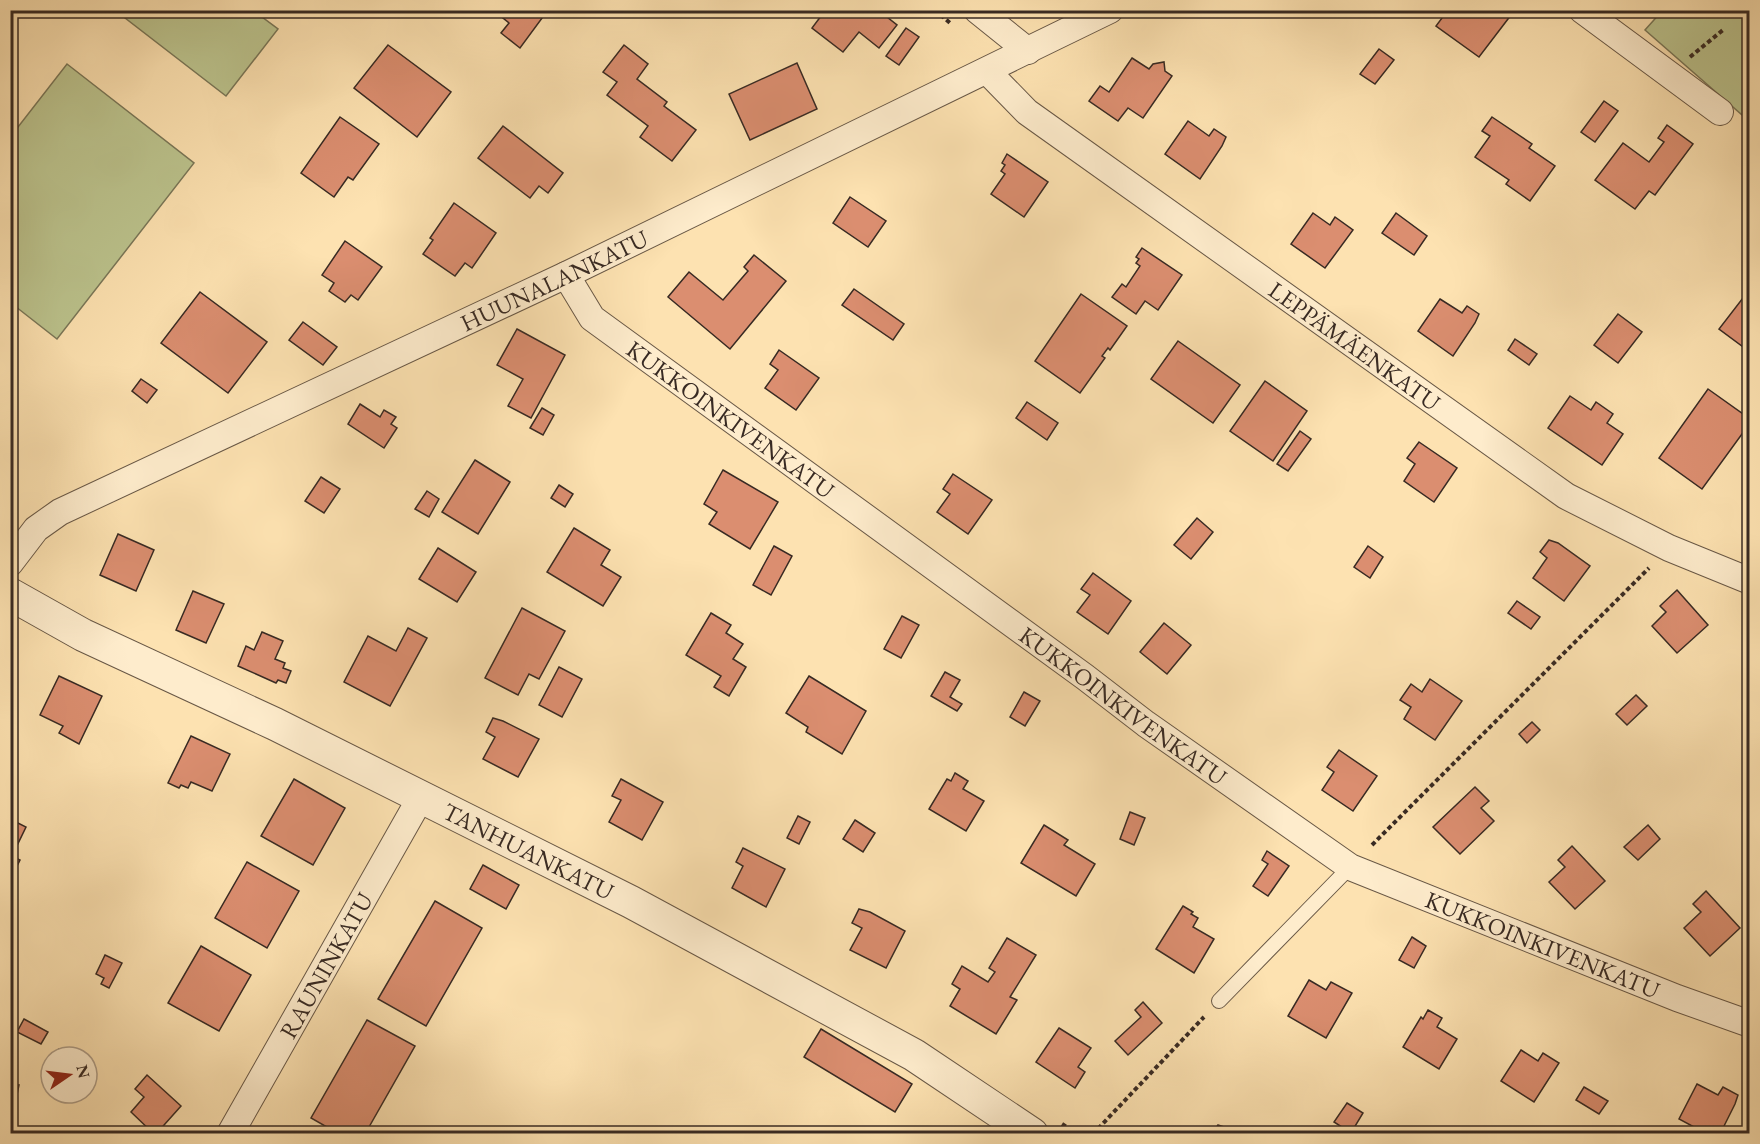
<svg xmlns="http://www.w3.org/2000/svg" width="1760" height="1144" font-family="'EB Garamond',serif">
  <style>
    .green { fill: #bcc48e; stroke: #7a7758; stroke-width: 1.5 }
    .building { fill: #db8e70; stroke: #382a23; stroke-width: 1.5 }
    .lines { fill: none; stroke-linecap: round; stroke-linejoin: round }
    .service-casing { stroke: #695846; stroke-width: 16 }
    .minor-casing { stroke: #695846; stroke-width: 28 }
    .tertiary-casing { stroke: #695846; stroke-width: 34 }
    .path { stroke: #382a23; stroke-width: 4; stroke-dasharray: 4.5 3; stroke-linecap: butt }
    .service { stroke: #feeccc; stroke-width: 14 }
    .minor { stroke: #feeccc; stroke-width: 26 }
    .tertiary { stroke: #feeccc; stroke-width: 32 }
    .labels { text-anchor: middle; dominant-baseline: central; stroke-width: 5; stroke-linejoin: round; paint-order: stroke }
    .street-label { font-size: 24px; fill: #382a23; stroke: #feeccc }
  </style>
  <rect width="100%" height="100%" fill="#fde2b1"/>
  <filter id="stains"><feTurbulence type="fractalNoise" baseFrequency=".00333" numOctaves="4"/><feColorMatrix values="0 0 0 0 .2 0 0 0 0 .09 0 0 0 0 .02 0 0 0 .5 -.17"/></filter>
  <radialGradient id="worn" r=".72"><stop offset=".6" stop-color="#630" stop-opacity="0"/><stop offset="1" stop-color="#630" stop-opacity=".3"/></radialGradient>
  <!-- green -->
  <g class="green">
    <path d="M116,11H254L278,29L226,96Z"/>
    <path d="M1662,11H1749V121L1645,30Z"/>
    <path d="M67,64L194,163L57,339L11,303V136Z"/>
  </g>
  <!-- building -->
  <g class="building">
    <path d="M493,10H548L520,48L501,33L509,23Z"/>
    <path d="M814,10H878L897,25L879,48L859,32L843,52L812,28L821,16Z"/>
    <path d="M1445,10H1505L1511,15L1479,57L1436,26L1445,14Z"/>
    <path d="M906,28L919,37L899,65L886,56Z"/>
    <path d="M388,45L451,92L417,137L354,88Z"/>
    <path d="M624,45L648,64L637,79L667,102L664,106L696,130L672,161L640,137L648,126L607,95L617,82L603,72Z"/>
    <path d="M1379,49L1394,60L1375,84L1360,74Z"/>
    <path d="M1132,58L1149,69L1153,64L1164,62L1165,71L1172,76L1143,118L1128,108L1118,121L1089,101L1100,86L1109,92Z"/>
    <path d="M797,63L817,109L750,140L729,94Z"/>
    <path d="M1604,101L1618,111L1595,142L1581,132Z"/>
    <path d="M340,117L379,144L353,180L348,177L334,197L301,173Z"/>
    <path d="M1492,117L1532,144L1529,148L1555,166L1530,201L1506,184L1509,180L1475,157L1490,136L1482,131Z"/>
    <path d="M1188,121L1209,136L1214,129L1226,137L1222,146L1200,179L1165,154Z"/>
    <path d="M1667,125L1693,144L1655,195L1649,191L1635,209L1595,180L1623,143L1649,162L1664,142L1658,138Z"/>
    <path d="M503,126L563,173L548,193L539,186L530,198L478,158Z"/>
    <path d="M1007,154L1048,182L1024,217L991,194L1005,174L1001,171L1005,165L1002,163Z"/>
    <path d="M850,197L886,221L868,247L833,223Z"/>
    <path d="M454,203L496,233L472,268L465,263L455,276L423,254L433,240L430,238Z"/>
    <path d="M1313,213L1330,225L1335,217L1353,230L1325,268L1291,244Z"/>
    <path d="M1396,213L1427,236L1414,255L1382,233Z"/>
    <path d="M345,241L382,267L358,300L351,295L345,302L329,291L334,283L322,275Z"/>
    <path d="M1142,248L1182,275L1158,310L1145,301L1136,314L1112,297L1122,284L1126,287L1140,266L1136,263L1139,259L1136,257Z"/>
    <path d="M754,255L786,281L730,349L668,297L689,272L723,300L748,271L744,267Z"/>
    <path d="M854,289L904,324L893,340L842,305Z"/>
    <path d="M200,292L267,342L228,393L161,343Z"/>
    <path d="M1081,294L1127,326L1110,350L1108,348L1102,356L1105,358L1080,393L1035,361Z"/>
    <path d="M1746,294L1750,297V352L1719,329Z"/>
    <path d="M1440,299L1462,313L1467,306L1479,314L1475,323L1453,356L1418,331Z"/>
    <path d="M1618,314L1642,332L1618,363L1594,345Z"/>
    <path d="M303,322L337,347L323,365L289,340Z"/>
    <path d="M517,329L565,355L531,418L508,406L523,379L497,365Z"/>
    <path d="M1515,339L1537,354L1529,365L1508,350Z"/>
    <path d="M1178,341L1240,385L1213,423L1151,379Z"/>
    <path d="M779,350L819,378L796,410L765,388L778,370L770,364Z"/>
    <path d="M141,379L157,390L147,403L132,391Z"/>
    <path d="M1265,381L1307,411L1273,461L1230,431Z"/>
    <path d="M1708,389L1750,419V423L1702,489L1659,458Z"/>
    <path d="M1570,396L1591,410L1596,402L1613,414L1607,423L1623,434L1602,465L1548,428Z"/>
    <path d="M1027,402L1058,423L1047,440L1016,418Z"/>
    <path d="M360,404L380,417L384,410L396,417L391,424L397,428L384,448L348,424Z"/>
    <path d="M542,408L554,415L543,435L530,428Z"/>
    <path d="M1300,431L1311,439L1288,471L1277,464Z"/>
    <path d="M1419,442L1457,468L1434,502L1404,481L1415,464L1407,458Z"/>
    <path d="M475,460L510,482L478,534L442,512Z"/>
    <path d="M723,470L778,502L750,549L709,524L717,512L704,504Z"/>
    <path d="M953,474L992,500L968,534L937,512L950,494L943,489Z"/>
    <path d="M321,477L340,489L324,513L305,501Z"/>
    <path d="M559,485L573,494L565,507L551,498Z"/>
    <path d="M427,491L439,499L429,517L415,509Z"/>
    <path d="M1197,518L1213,532L1191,559L1174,545Z"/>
    <path d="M574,528L610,550L601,565L621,577L603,606L547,572Z"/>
    <path d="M118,534L154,550L136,591L100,575Z"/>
    <path d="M1549,540L1558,543L1590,566L1564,601L1533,578L1547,558L1540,552Z"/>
    <path d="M774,546L792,556L771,595L753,585Z"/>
    <path d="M1368,546L1383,557L1370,578L1354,567Z"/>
    <path d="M438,548L476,572L457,602L419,579Z"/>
    <path d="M1093,573L1131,601L1108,634L1077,612L1090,595L1081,589Z"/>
    <path d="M1677,590L1708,625L1677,653L1652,626L1666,612L1660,606Z"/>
    <path d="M193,591L224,604L206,643L176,630Z"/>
    <path d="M1517,601L1540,617L1531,629L1508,613Z"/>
    <path d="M522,608L565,631L539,679L529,674L518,695L485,678Z"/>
    <path d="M711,613L731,625L726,633L743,644L733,659L746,667L729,696L714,687L721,676L686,655Z"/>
    <path d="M902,616L919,625L901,658L884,649Z"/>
    <path d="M1164,623L1191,645L1167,674L1140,652Z"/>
    <path d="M408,628L427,638L390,706L344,682L368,636L396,651Z"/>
    <path d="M262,632L283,641L275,659L285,663L283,668L291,671L286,683L278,680L276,683L238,666L246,646L254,650Z"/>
    <path d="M559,667L582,679L562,717L539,705Z"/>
    <path d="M945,672L960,680L950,697L962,704L957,711L931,696Z"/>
    <path d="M59,676L102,696L79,744L59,733L63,726L40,715Z"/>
    <path d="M809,676L866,711L842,754L806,732L808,727L786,713Z"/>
    <path d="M1430,679L1462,701L1435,740L1404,719L1411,707L1400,700L1411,684L1422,692Z"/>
    <path d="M1024,692L1040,701L1025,726L1010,717Z"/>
    <path d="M1636,695L1647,706L1627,725L1616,714Z"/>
    <path d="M493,718L503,721L539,739L518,777L483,759L495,737L486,732Z"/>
    <path d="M1532,722L1540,730L1527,743L1519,734Z"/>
    <path d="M191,736L230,754L212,791L191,782L188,788L181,785L179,788L168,783Z"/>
    <path d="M1339,750L1377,776L1353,811L1322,790L1334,772L1327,767Z"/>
    <path d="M955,773L968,781L963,789L984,801L966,831L929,809L947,779L951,781Z"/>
    <path d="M294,779L345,808L313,865L261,836Z"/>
    <path d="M621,779L663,802L642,840L609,822L621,800L612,796Z"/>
    <path d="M1475,787L1489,801L1481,808L1494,821L1460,854L1433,827Z"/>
    <path d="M1130,812L1145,818L1134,845L1120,839Z"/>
    <path d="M798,816L810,822L799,844L787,838Z"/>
    <path d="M10,819L26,827L12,856L20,860L13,874L10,872Z"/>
    <path d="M855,820L875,833L863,852L843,839Z"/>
    <path d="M1044,825L1068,840L1064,845L1095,864L1076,896L1021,863Z"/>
    <path d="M1648,825L1660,839L1638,860L1624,847Z"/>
    <path d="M1572,846L1605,881L1575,909L1549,882L1565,867L1558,860Z"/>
    <path d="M743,848L785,869L766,907L732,888L743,866L736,862Z"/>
    <path d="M1267,851L1289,866L1268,896L1253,886L1268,864L1262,860Z"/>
    <path d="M247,862L299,891L267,948L215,918Z"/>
    <path d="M483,865L519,885L506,909L470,889Z"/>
    <path d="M1706,891L1740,928L1710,956L1684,928L1701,912L1693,904Z"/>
    <path d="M435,901L482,928L426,1026L378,999Z"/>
    <path d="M1183,906L1193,912L1191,914L1198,918L1193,927L1214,939L1194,973L1156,949Z"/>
    <path d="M859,909L870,912L905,931L886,968L850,950L862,928L852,923Z"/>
    <path d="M1412,937L1426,946L1414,968L1399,960Z"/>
    <path d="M1007,938L1036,955L1010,997L1017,1000L996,1034L950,1006L960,989L952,984L962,966L988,982L995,972L989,968Z"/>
    <path d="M201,946L251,975L219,1031L168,1003Z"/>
    <path d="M105,955L122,963L109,988L101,984L104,978L96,974Z"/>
    <path d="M1309,980L1326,990L1331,982L1352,993L1326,1038L1288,1016Z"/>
    <path d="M1143,1002L1162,1023L1128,1055L1115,1041L1141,1017L1135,1010Z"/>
    <path d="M1428,1010L1442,1018L1437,1027L1457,1039L1439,1069L1403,1047L1421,1017L1423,1019Z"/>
    <path d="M24,1019L48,1032L41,1044L17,1032Z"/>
    <path d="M367,1020L415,1046L365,1134H339L311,1118Z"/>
    <path d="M1059,1028L1091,1048L1078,1067L1085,1072L1075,1088L1036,1062Z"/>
    <path d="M821,1029L912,1084L895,1112L804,1057Z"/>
    <path d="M59,1049L69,1057H52Z"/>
    <path d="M1521,1050L1538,1061L1543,1053L1559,1063L1534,1102L1501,1081Z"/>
    <path d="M147,1075L181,1106L156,1134H154L131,1112L144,1097L135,1089Z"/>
    <path d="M10,1084L19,1085L13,1114L10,1113Z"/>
    <path d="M1697,1084L1718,1095L1723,1087L1738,1095L1735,1104L1720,1134H1707L1679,1119Z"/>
    <path d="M1584,1087L1608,1101L1599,1114L1576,1100Z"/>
    <path d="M1347,1103L1363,1113L1351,1133L1334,1122Z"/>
    <path d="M1218,1125L1227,1128L1236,1134H1212Z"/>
  </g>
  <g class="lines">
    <!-- service casing -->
    <g class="service-casing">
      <path id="service" d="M1219,1001L1350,867"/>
    </g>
    <!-- minor casing -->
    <g class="minor-casing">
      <g id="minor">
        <path d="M977,10L1028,51"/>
        <path d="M1582,10L1720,112"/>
        <path id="s1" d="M987,71L1027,112L1566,496L1669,548L1750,581"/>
        <path id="s2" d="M566,275L592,318L1085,677L1146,724L1350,867L1677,998L1750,1024"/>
        <path id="s3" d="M10,563L36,529L60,512L566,275L1110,10"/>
        <path id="s4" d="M230,1134L421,797"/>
      </g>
    </g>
    <!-- tertiary casing -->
    <g class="tertiary-casing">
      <g id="tertiary">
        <path id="s5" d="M10,594L83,635L275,724L631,902L914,1055L1032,1134"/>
      </g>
    </g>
    <!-- path -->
    <g class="path">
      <path d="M935,10L950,23"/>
      <path d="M1690,57L1723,30"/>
      <path d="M1372,845L1649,568"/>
      <path d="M1062,1124L1077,1134"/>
      <path d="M1093,1134L1204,1017"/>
    </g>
    <!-- service -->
    <use href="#service" class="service"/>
    <!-- minor -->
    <use href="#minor" class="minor"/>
    <!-- tertiary -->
    <use href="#tertiary" class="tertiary"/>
  </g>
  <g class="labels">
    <!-- street labels -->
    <g class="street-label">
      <text stroke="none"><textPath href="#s3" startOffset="618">HUUNALANKATU</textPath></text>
      <text stroke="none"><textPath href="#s1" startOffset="460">LEPPÄMÄENKATU</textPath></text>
      <text stroke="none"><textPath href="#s2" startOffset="222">KUKKOINKIVENKATU</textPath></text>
      <text stroke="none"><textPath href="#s2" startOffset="708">KUKKOINKIVENKATU</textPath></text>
      <text stroke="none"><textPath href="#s5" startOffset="579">TANHUANKATU</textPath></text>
      <text stroke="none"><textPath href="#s2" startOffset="1194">KUKKOINKIVENKATU</textPath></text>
      <text stroke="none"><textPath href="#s4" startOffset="194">RAUNINKATU</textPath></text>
    </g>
  </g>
  <!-- margin -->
  <rect width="1760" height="1144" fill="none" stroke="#fde2b1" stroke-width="36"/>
  <rect x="12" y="12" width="1736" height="1120" fill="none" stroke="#382a23" stroke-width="3"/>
  <rect x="18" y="18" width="1724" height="1108" fill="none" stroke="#382a23" stroke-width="1.5"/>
  <!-- north arrow -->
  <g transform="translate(69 1075) rotate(76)"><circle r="28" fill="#feeccc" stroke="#af9e88" stroke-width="1.5"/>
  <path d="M0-4.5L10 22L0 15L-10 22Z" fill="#8f2418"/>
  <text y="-9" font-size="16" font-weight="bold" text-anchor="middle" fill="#382a23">N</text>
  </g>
  <rect width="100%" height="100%" filter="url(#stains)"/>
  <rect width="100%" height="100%" fill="url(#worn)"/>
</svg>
